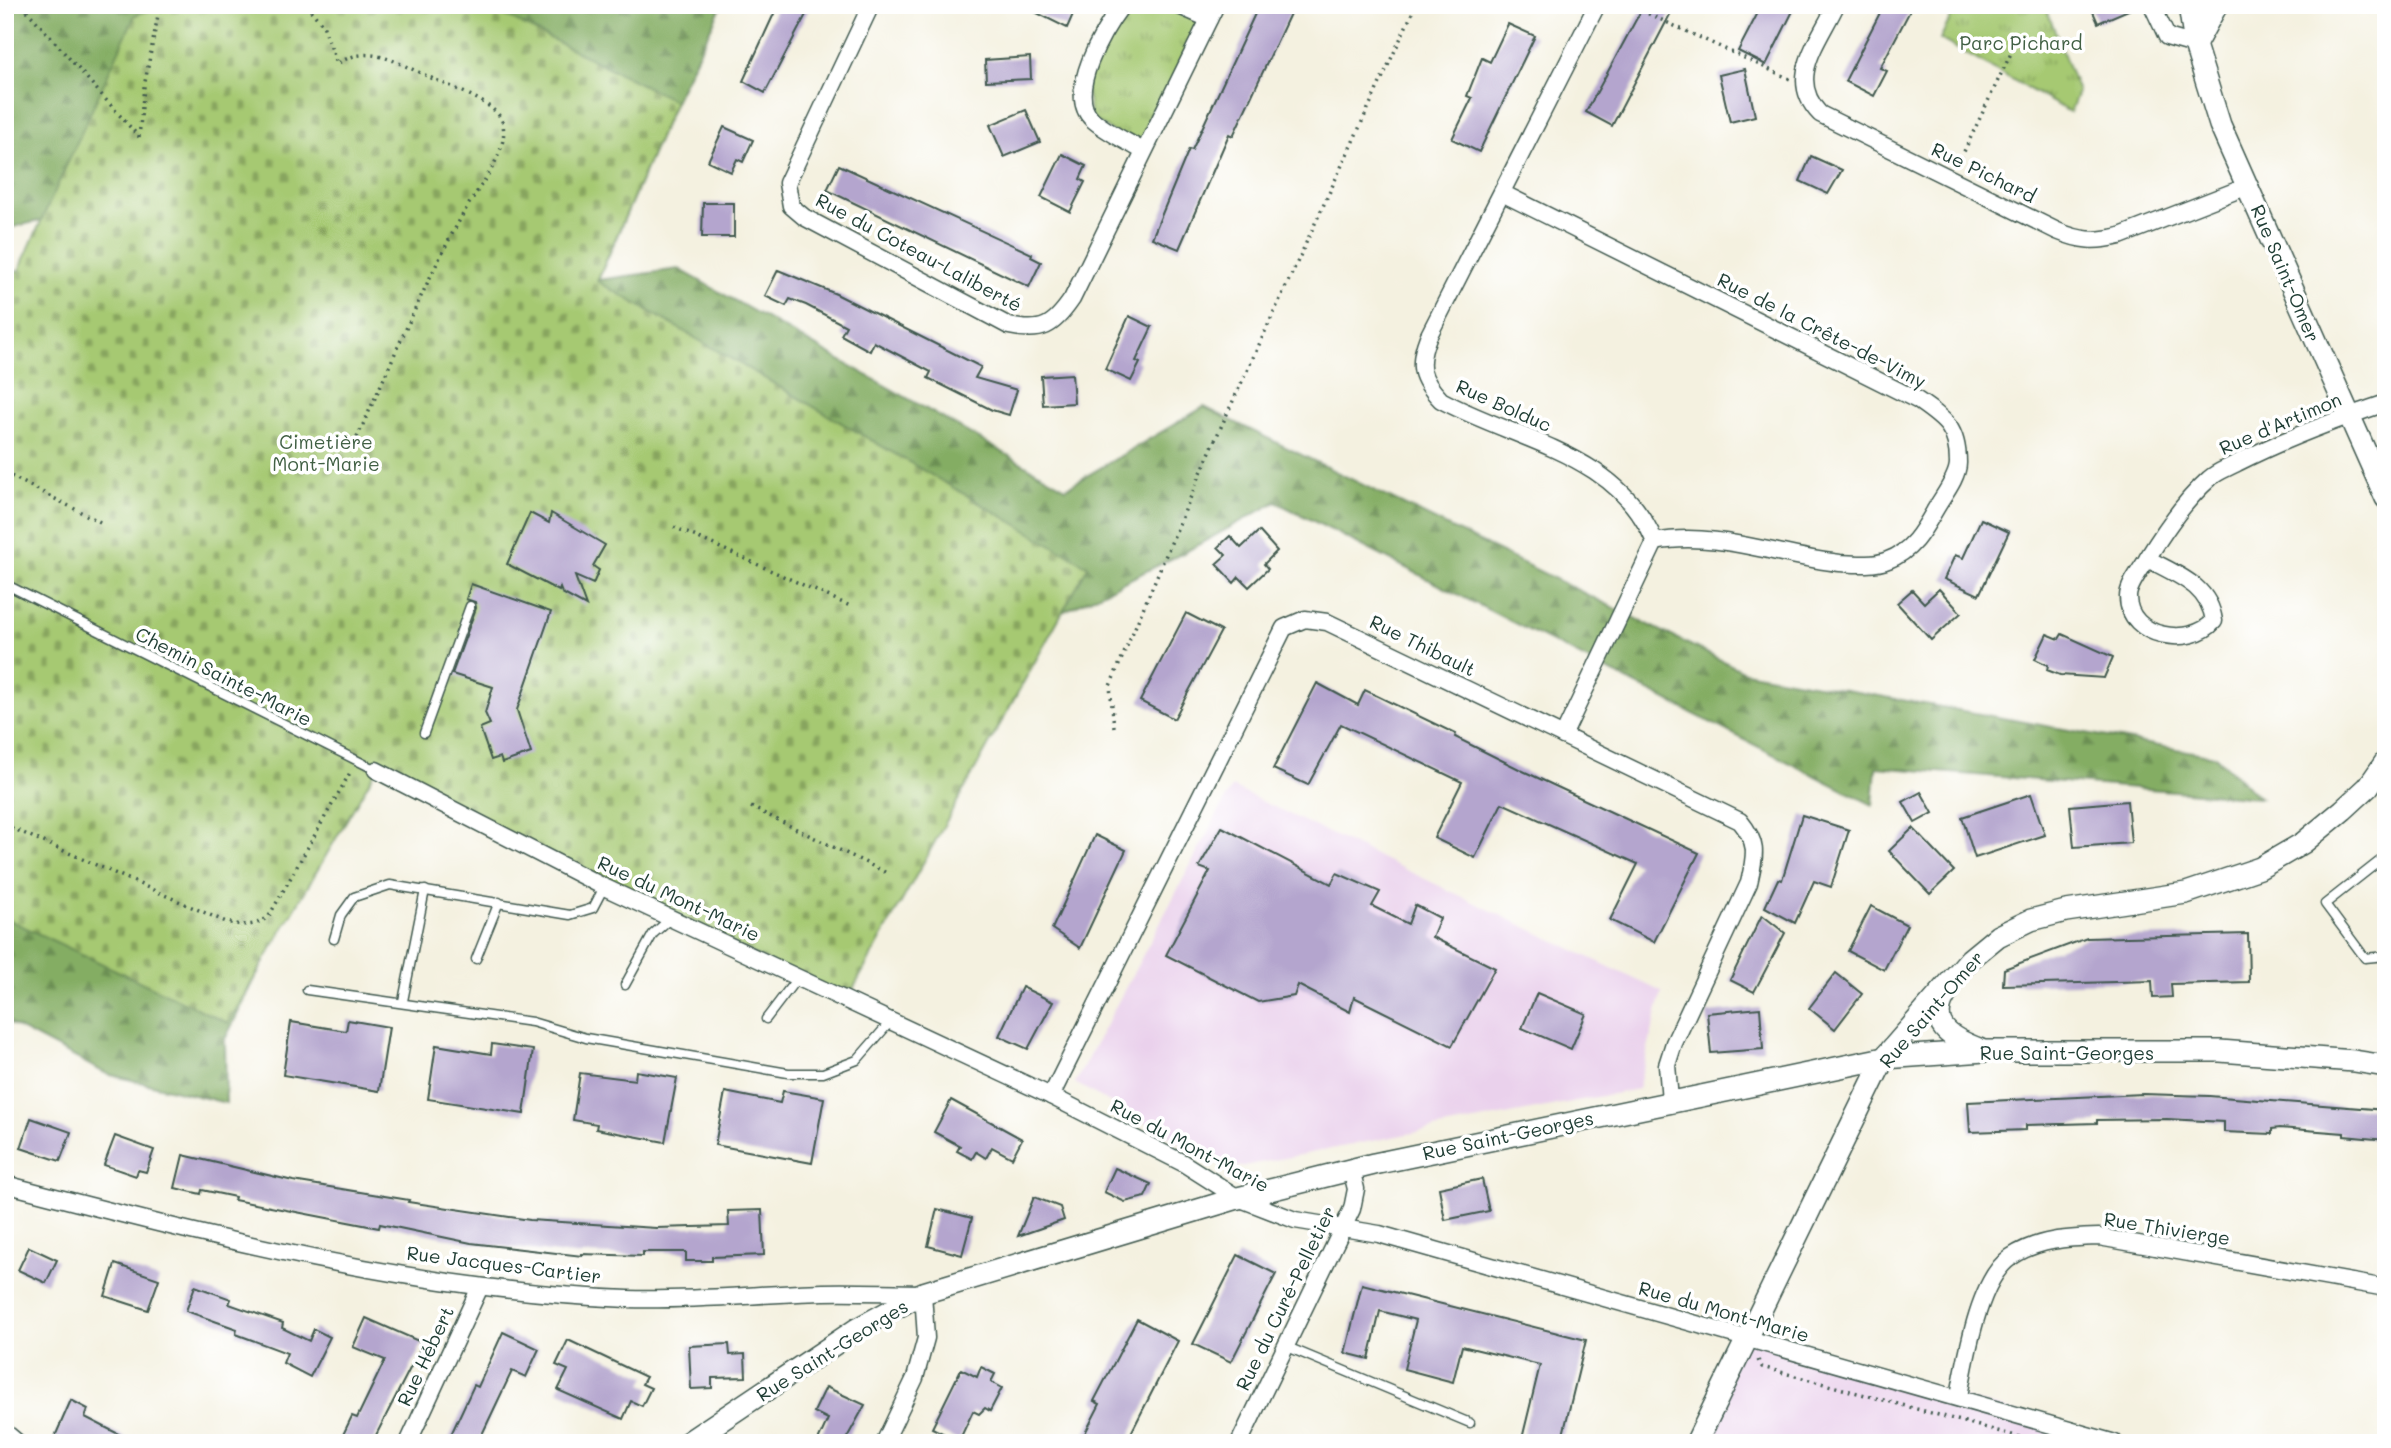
<svg xmlns="http://www.w3.org/2000/svg" width="2391" height="1448" font-family="Mali,sans-serif">
  <style>
    .built { fill: #ead1ec }
    .grass { fill: url(#grass-tufts); stroke: #628353; stroke-width: 2 }
    .forest { fill: url(#forest-firs); stroke: #52754c; stroke-width: 2 }
    .cemetery { fill: url(#cemetery-stones); stroke: #628353; stroke-width: 2 }
    .building { fill: #b4a5ce }
    .lines { fill: none; stroke-linecap: round; stroke-linejoin: round }
    .lane-casing { stroke: #3f584e; stroke-width: 11 }
    .street-casing { stroke: #3f584e; stroke-width: 19 }
    .secondary-casing { stroke: #3f584e; stroke-width: 24 }
    .path { stroke: #3f584e; stroke-width: 3.5; stroke-dasharray: 2 5; stroke-linecap: butt }
    .lane { stroke: #fff; stroke-width: 8 }
    .street { stroke: #fff; stroke-width: 16 }
    .secondary { stroke: #fff; stroke-width: 21 }
    .labels { text-anchor: middle; dominant-baseline: central; stroke-width: 7; stroke-linejoin: round; paint-order: stroke }
    .park-label { font-size: 19px; fill: #416044; stroke: #fff }
    .street-label { font-size: 19px; fill: #1f3d34; stroke: #fff }
  </style>
  <defs>
    <pattern id="grass-tufts" width="24" height="20" patternUnits="userSpaceOnUse" patternTransform="scale(1.75)"><rect width="24" height="20" fill="#a6c972"/><path d="M3 7l-1-3M5 7V3M7 7l1-3M15 17l-1-3M17 17v-4M19 17l1-3" fill="none" stroke="#87a45e"/></pattern>
    <pattern id="forest-firs" width="22" height="20" patternUnits="userSpaceOnUse" patternTransform="scale(1.75)"><rect width="22" height="20" fill="#84ad64"/><path d="M5 1l3.5 6h-7zM16 11l3.5 6h-7z" fill="#6b8e53"/></pattern>
    <pattern id="cemetery-stones" width="16" height="16" patternUnits="userSpaceOnUse" patternTransform="scale(1.75)"><rect width="16" height="16" fill="#a6c972"/><path d="M2 7V4a2 2 0 0 1 4 0v3zM10 15v-3a2 2 0 0 1 4 0v3z" fill="#87a45e"/></pattern>
  </defs>
  <rect width="100%" height="100%" fill="#fff"/>
  <filter id="ink" filterUnits="userSpaceOnUse"><feTurbulence type="fractalNoise" baseFrequency=".0143" numOctaves="2"/><feDisplacementMap in="SourceGraphic" scale="14" xChannelSelector="R" yChannelSelector="G"/><feConvolveMatrix kernelMatrix="1 2 1 2 8 2 1 2 1" color-interpolation-filters="sRGB"/></filter>
  <filter id="wash" filterUnits="userSpaceOnUse"><feTurbulence type="fractalNoise" baseFrequency=".00686" numOctaves="4" result="noise"/><feDisplacementMap in="SourceGraphic" scale="28" xChannelSelector="R" yChannelSelector="G"/><feGaussianBlur stdDeviation="1.57" result="paint"/><feColorMatrix in="noise" values="0 0 0 0 0 0 0 0 0 0 0 0 0 0 0 0 0 1.4 0 .05"/><feComposite in="paint" operator="in"/></filter>
  <g filter="url(#wash)">
    <rect width="100%" height="100%" fill="#f4f1e0"/>
    <!-- built -->
    <g class="built">
      <path d="M1232,787L1662,992L1638,1089L1228,1169L1075,1083Z"/>
      <path d="M1745,1340L2131,1443H1694Z"/>
    </g>
    <!-- grass -->
    <g class="grass">
      <path d="M1122,5H1177L1209,19L1143,151L1091,118L1084,78Z"/>
      <path d="M1957,5H2045L2078,92L2070,112L1940,39Z"/>
    </g>
    <!-- forest -->
    <g class="forest">
      <path d="M5,5H722L675,101L598,280L679,269L1066,488L1204,407L1745,672L2215,756L2260,798L1876,767L1873,805L1276,502L1185,552L1063,612L94,208L5,229Z"/>
      <path d="M425,639L225,1039L226,1103L107,1074L5,1021V700Z"/>
    </g>
    <!-- cemetery -->
    <path class="cemetery" d="M164,5H484L675,101L597,281L1088,566L847,1000L376,770L228,1023L5,918V267L18,272L135,15Z"/>
    <g id="blocks">
      <!-- building -->
      <g class="building">
        <path d="M778,5H811L765,93L743,81Z"/>
        <path d="M1021,5H1077L1067,28Z"/>
        <path d="M1259,5H1294L1233,136L1229,134L1179,249L1152,238L1189,149L1192,150Z"/>
        <path d="M1644,5H1675L1612,126L1586,112Z"/>
        <path d="M1762,5H1796L1766,65L1738,51Z"/>
        <path d="M1884,5H1913L1880,68L1887,71L1874,96L1845,81Z"/>
        <path d="M2090,5H2140L2098,23Z"/>
        <path d="M1508,24L1535,36L1479,152L1452,139L1472,98L1467,96L1482,58L1490,62Z"/>
        <path d="M1030,57L1031,79L986,81L985,60Z"/>
        <path d="M1745,69L1755,116L1730,122L1719,75Z"/>
        <path d="M1026,110L1040,142L1004,157L990,125Z"/>
        <path d="M724,127L753,140L743,162L737,159L731,172L708,161Z"/>
        <path d="M1062,154L1086,166L1080,179L1085,182L1070,212L1041,197Z"/>
        <path d="M1811,156L1842,170L1828,194L1800,181Z"/>
        <path d="M839,165L1032,254L1031,257L1041,262L1029,287L827,190Z"/>
        <path d="M703,203H734V237H702Z"/>
        <path d="M778,270L836,294L981,367L975,378L1017,390L1009,415L992,410L928,378L931,372L874,342L870,351L841,335L846,326L806,305L790,299L786,306L765,296Z"/>
        <path d="M1129,316L1152,327L1136,361L1140,363L1131,381L1105,369Z"/>
        <path d="M1072,374L1074,403L1043,405L1041,376Z"/>
        <path d="M530,513L549,523L551,513L605,545L593,566L599,570L593,584L575,576L586,606L562,593L560,588L559,591L507,564Z"/>
        <path d="M1981,519L2009,532L1979,595L1944,579L1955,555L1963,558Z"/>
        <path d="M1259,531L1277,551L1264,564L1268,569L1249,587L1239,577L1234,583L1216,564L1226,555L1218,547L1230,536L1241,548Z"/>
        <path d="M471,584L551,612L517,710L531,753L502,763L500,757L491,760L480,728L490,724L485,713L493,687L452,674L476,608L475,602L466,599Z"/>
        <path d="M1939,589L1961,613L1931,640L1897,603L1912,590L1924,603Z"/>
        <path d="M1186,613L1221,631L1174,719L1140,701Z"/>
        <path d="M2047,634L2059,639L2062,634L2113,657L2104,678L2060,675L2047,670L2048,665L2035,659Z"/>
        <path d="M1317,683L1358,705L1365,690L1456,734L1455,737L1523,771L1699,853L1654,942L1610,920L1638,864L1502,803L1475,858L1434,838L1462,782L1341,724L1308,785L1273,769Z"/>
        <path d="M1921,792L1933,813L1915,823L1903,802Z"/>
        <path d="M2031,794L2045,835L1975,858L1962,817Z"/>
        <path d="M2127,801L2131,843L2074,847L2070,806Z"/>
        <path d="M1802,815L1849,830L1831,887L1814,881L1795,923L1765,907L1778,879L1782,880Z"/>
        <path d="M1222,827L1331,884L1337,873L1380,892L1372,906L1408,924L1415,905L1440,918L1432,937L1495,968L1452,1046L1354,997L1350,1012L1298,985L1294,996L1258,1002L1166,955L1210,871L1199,867Z"/>
        <path d="M1913,828L1954,871L1930,894L1889,851Z"/>
        <path d="M1095,835L1126,850L1080,948L1052,929Z"/>
        <path d="M1871,906L1907,925L1884,970L1848,951Z"/>
        <path d="M1762,915L1785,933L1754,992L1730,980Z"/>
        <path d="M2248,934L2249,982L2171,984L2172,997L2153,998L2152,981L2003,985L2004,969L2087,938Z"/>
        <path d="M1836,973L1862,994L1835,1029L1809,1008Z"/>
        <path d="M1022,987L1053,1002L1028,1049L999,1036Z"/>
        <path d="M1537,993L1586,1014L1571,1049L1522,1028Z"/>
        <path d="M1760,1008L1763,1049L1711,1053L1707,1013Z"/>
        <path d="M348,1020L389,1027L379,1091L283,1075L291,1022L346,1031Z"/>
        <path d="M492,1044L533,1050L524,1114L428,1099L436,1045L491,1054Z"/>
        <path d="M636,1071L677,1078L665,1142L596,1129L597,1124L573,1120L580,1073L635,1080Z"/>
        <path d="M783,1091L824,1098L812,1163L715,1145L725,1092L780,1103Z"/>
        <path d="M2143,1094L2209,1096L2386,1110V1140L2344,1136V1133L2280,1128L2272,1129V1134L2224,1132V1122L2167,1119L2097,1120V1123L2026,1125V1130L1970,1132L1968,1102Z"/>
        <path d="M951,1100L1022,1139L1012,1158L992,1147L986,1158L976,1152L972,1159L957,1151L960,1146L934,1132Z"/>
        <path d="M31,1118L71,1132L60,1161L21,1148Z"/>
        <path d="M115,1136L154,1150L146,1172L138,1170L136,1176L104,1165Z"/>
        <path d="M183,1155L293,1181L409,1200L408,1202L530,1220L656,1228L729,1226L728,1211L762,1210L764,1255L712,1257V1261H686V1252H643V1256L582,1254V1256L471,1243L380,1224L379,1228L234,1200L235,1197L202,1190L201,1194L175,1188Z"/>
        <path d="M1115,1168L1151,1184L1145,1197L1125,1202L1104,1192Z"/>
        <path d="M1482,1179L1489,1211L1445,1220L1439,1188Z"/>
        <path d="M1034,1197L1060,1207L1064,1220L1018,1236Z"/>
        <path d="M937,1209L972,1218L962,1255L928,1246Z"/>
        <path d="M29,1247L57,1260L46,1283L18,1270Z"/>
        <path d="M1238,1255L1276,1274L1231,1362L1193,1344Z"/>
        <path d="M115,1264L159,1279L148,1310L105,1296Z"/>
        <path d="M1362,1284L1586,1340L1561,1443H1521L1540,1365L1462,1346L1453,1382L1404,1369L1416,1320L1380,1311L1369,1359L1345,1353Z"/>
        <path d="M195,1286L231,1299L229,1304L283,1323L282,1328L309,1341L314,1329L330,1337L310,1377L283,1363L287,1353L236,1334L237,1329L186,1311Z"/>
        <path d="M366,1318L423,1343L372,1443H339L352,1416L357,1418L385,1360L353,1347Z"/>
        <path d="M1137,1319L1178,1341L1126,1443H1080L1100,1404L1094,1401Z"/>
        <path d="M503,1332L539,1349L526,1377L512,1371L478,1443H447L474,1385L478,1387Z"/>
        <path d="M568,1340L646,1377L642,1384L651,1388L642,1406L631,1401L623,1419L558,1390L568,1370L556,1365Z"/>
        <path d="M729,1344L730,1355L745,1354L746,1377L712,1378V1388L691,1389L689,1346Z"/>
        <path d="M981,1367L995,1374L991,1382L1002,1388L990,1411L985,1408L979,1414L973,1411L959,1441L932,1428L961,1369L977,1377Z"/>
        <path d="M826,1387L865,1405L844,1443H817L828,1419L814,1412Z"/>
        <path d="M71,1400L88,1409L85,1417L136,1443L53,1441Z"/>
      </g>
    </g>
  </g>
  <g filter="url(#ink)">
    <use href="#blocks" fill-opacity="0" stroke="#3f584e" stroke-width="2"/>
    <g class="lines">
      <!-- lane casing -->
      <g class="lane-casing">
        <g id="lane">
          <path d="M5,584L376,770"/>
          <path d="M424,733L470,606"/>
          <path d="M2386,856L2325,904L2365,958L2386,956"/>
          <path d="M334,939L341,915L354,897L390,885L570,915L593,908L604,887"/>
          <path d="M476,959L499,902"/>
          <path d="M625,985L653,934L671,918"/>
          <path d="M307,990L532,1022L586,1038L788,1073H823L857,1060L891,1021"/>
          <path d="M403,1001L425,890"/>
          <path d="M2385,1001H2386"/>
          <path d="M766,1019L798,977"/>
          <path d="M1285,1346L1470,1423"/>
        </g>
      </g>
      <!-- street casing -->
      <g class="street-casing">
        <g id="street">
          <path d="M871,5L787,183L791,206L804,217L1009,326C1042,333 1053,327 1072,299L1216,5"/>
          <path d="M1122,5C1104,29 1065,93 1092,119C1106,132 1127,141 1143,151"/>
          <path d="M1177,5L1209,19"/>
          <path d="M1836,5C1818,43 1786,79 1820,114L2057,231C2081,241 2095,242 2120,236L2248,186"/>
          <path d="M2152,5L2167,37L2195,45"/>
          <path d="M1502,193L1917,400C1944,419 1958,427 1958,463C1958,478 1942,497 1935,510C1923,531 1912,551 1888,560C1874,566 1855,564 1840,563C1779,557 1716,530 1655,542"/>
          <path d="M2148,559C2177,575 2209,585 2214,621C2191,648 2128,638 2128,597C2128,585 2141,570 2147,559C2164,531 2184,501 2209,479C2216,472 2228,468 2237,463C2284,439 2335,420 2386,403"/>
          <path d="M1563,736L1655,542C1618,453 1519,442 1441,400C1420,378 1417,365 1428,337L1597,5"/>
          <path d="M376,770L604,887L1051,1096L1183,1163L1238,1198L1295,1220L1379,1234L2115,1443"/>
          <path d="M1051,1096L1284,628L1305,619L1327,622L1740,821C1759,844 1755,855 1749,883L1674,1043L1667,1065L1670,1100"/>
          <path d="M5,1184C209,1237 417,1291 628,1299C693,1301 758,1294 823,1292C856,1291 890,1293 923,1293L926,1338L915,1378L884,1443"/>
          <path d="M1959,1396C1966,1359 1978,1279 2011,1257C2038,1239 2068,1238 2099,1237L2386,1288"/>
          <path d="M5,1432L18,1443"/>
          <path d="M408,1443L480,1287"/>
          <path d="M1239,1443L1352,1209L1356,1189L1351,1169"/>
        </g>
      </g>
      <!-- secondary casing -->
      <g class="secondary-casing">
        <g id="secondary">
          <path d="M2189,5L2195,45L2220,125L2386,498"/>
          <path d="M2195,45L2217,5"/>
          <path d="M1948,991C1925,1024 1950,1038 1979,1049"/>
          <path d="M687,1443L857,1329L923,1293L1238,1198L1374,1164L1884,1058L1985,1051H2220L2354,1061L2386,1066"/>
          <path d="M1696,1443L1884,1058L1970,959L1998,936L2031,920L2066,911L2186,893L2260,868L2303,843L2343,810L2368,787L2386,761"/>
        </g>
      </g>
      <!-- path -->
      <g class="path">
        <path d="M22,5L139,137"/>
        <path d="M306,5L323,25L337,64C368,43 395,62 425,75C443,84 496,102 502,121C511,149 481,184 467,207C424,282 391,365 354,444L346,450"/>
        <path d="M1629,5L1790,79"/>
        <path d="M139,137L144,87L160,5"/>
        <path d="M1958,164L2014,47"/>
        <path d="M5,473L102,523"/>
        <path d="M674,527L850,606"/>
        <path d="M1114,727L1110,686L1215,440L1416,5"/>
        <path d="M751,807L889,874"/>
        <path d="M5,825L226,922C243,926 256,927 269,916L351,771"/>
        <path d="M1758,1360L1762,1367L2027,1439"/>
      </g>
      <!-- lane -->
      <use href="#lane" class="lane"/>
      <!-- street -->
      <use href="#street" class="street"/>
      <!-- secondary -->
      <use href="#secondary" class="secondary"/>
    </g>
  </g>
  <g class="labels">
    <!-- park labels -->
    <g class="park-label">
      <text x="2021" y="42">Parc Pichard</text>
      <text x="326" y="441">Cimetière<tspan x="326" dy="22">Mont-Marie</tspan></text>
    </g>
    <!-- street labels -->
    <g class="street-label">
      <text transform="translate(1984 172) rotate(26)">Rue Pichard</text>
      <text transform="translate(919 252) rotate(28)">Rue du Coteau-Laliberté</text>
      <text transform="translate(2286 273) rotate(67)">Rue Saint-Omer</text>
      <text transform="translate(1822 330) rotate(27)">Rue de la Crête-de-Vimy</text>
      <text transform="translate(1504 405) rotate(24)">Rue Bolduc</text>
      <text transform="translate(2280 423) rotate(-23)">Rue d'Artimon</text>
      <text transform="translate(1423 645) rotate(26)">Rue Thibault</text>
      <text transform="translate(224 676) rotate(27)">Chemin Sainte-Marie</text>
      <text transform="translate(679 898) rotate(25)">Rue du Mont-Marie</text>
      <text transform="translate(1931 1009) rotate(-49)">Rue Saint-Omer</text>
      <text x="2067" y="1052">Rue Saint-Georges</text>
      <text transform="translate(1508 1135) rotate(-12)">Rue Saint-Georges</text>
      <text transform="translate(1190 1145) rotate(28)">Rue du Mont-Marie</text>
      <text transform="translate(2167 1228) rotate(9)">Rue Thivierge</text>
      <text transform="translate(504 1264) rotate(7)">Rue Jacques-Cartier</text>
      <text transform="translate(1285 1298) rotate(-64)">Rue du Curé-Pelletier</text>
      <text transform="translate(1724 1311) rotate(16)">Rue du Mont-Marie</text>
      <text transform="translate(832 1350) rotate(-32)">Rue Saint-Georges</text>
      <text transform="translate(425 1356) rotate(-65)">Rue Hébert</text>
    </g>
  </g>
  <!-- margin -->
  <rect width="2391" height="1448" fill="none" stroke="#fff" stroke-width="28"/>
</svg>
